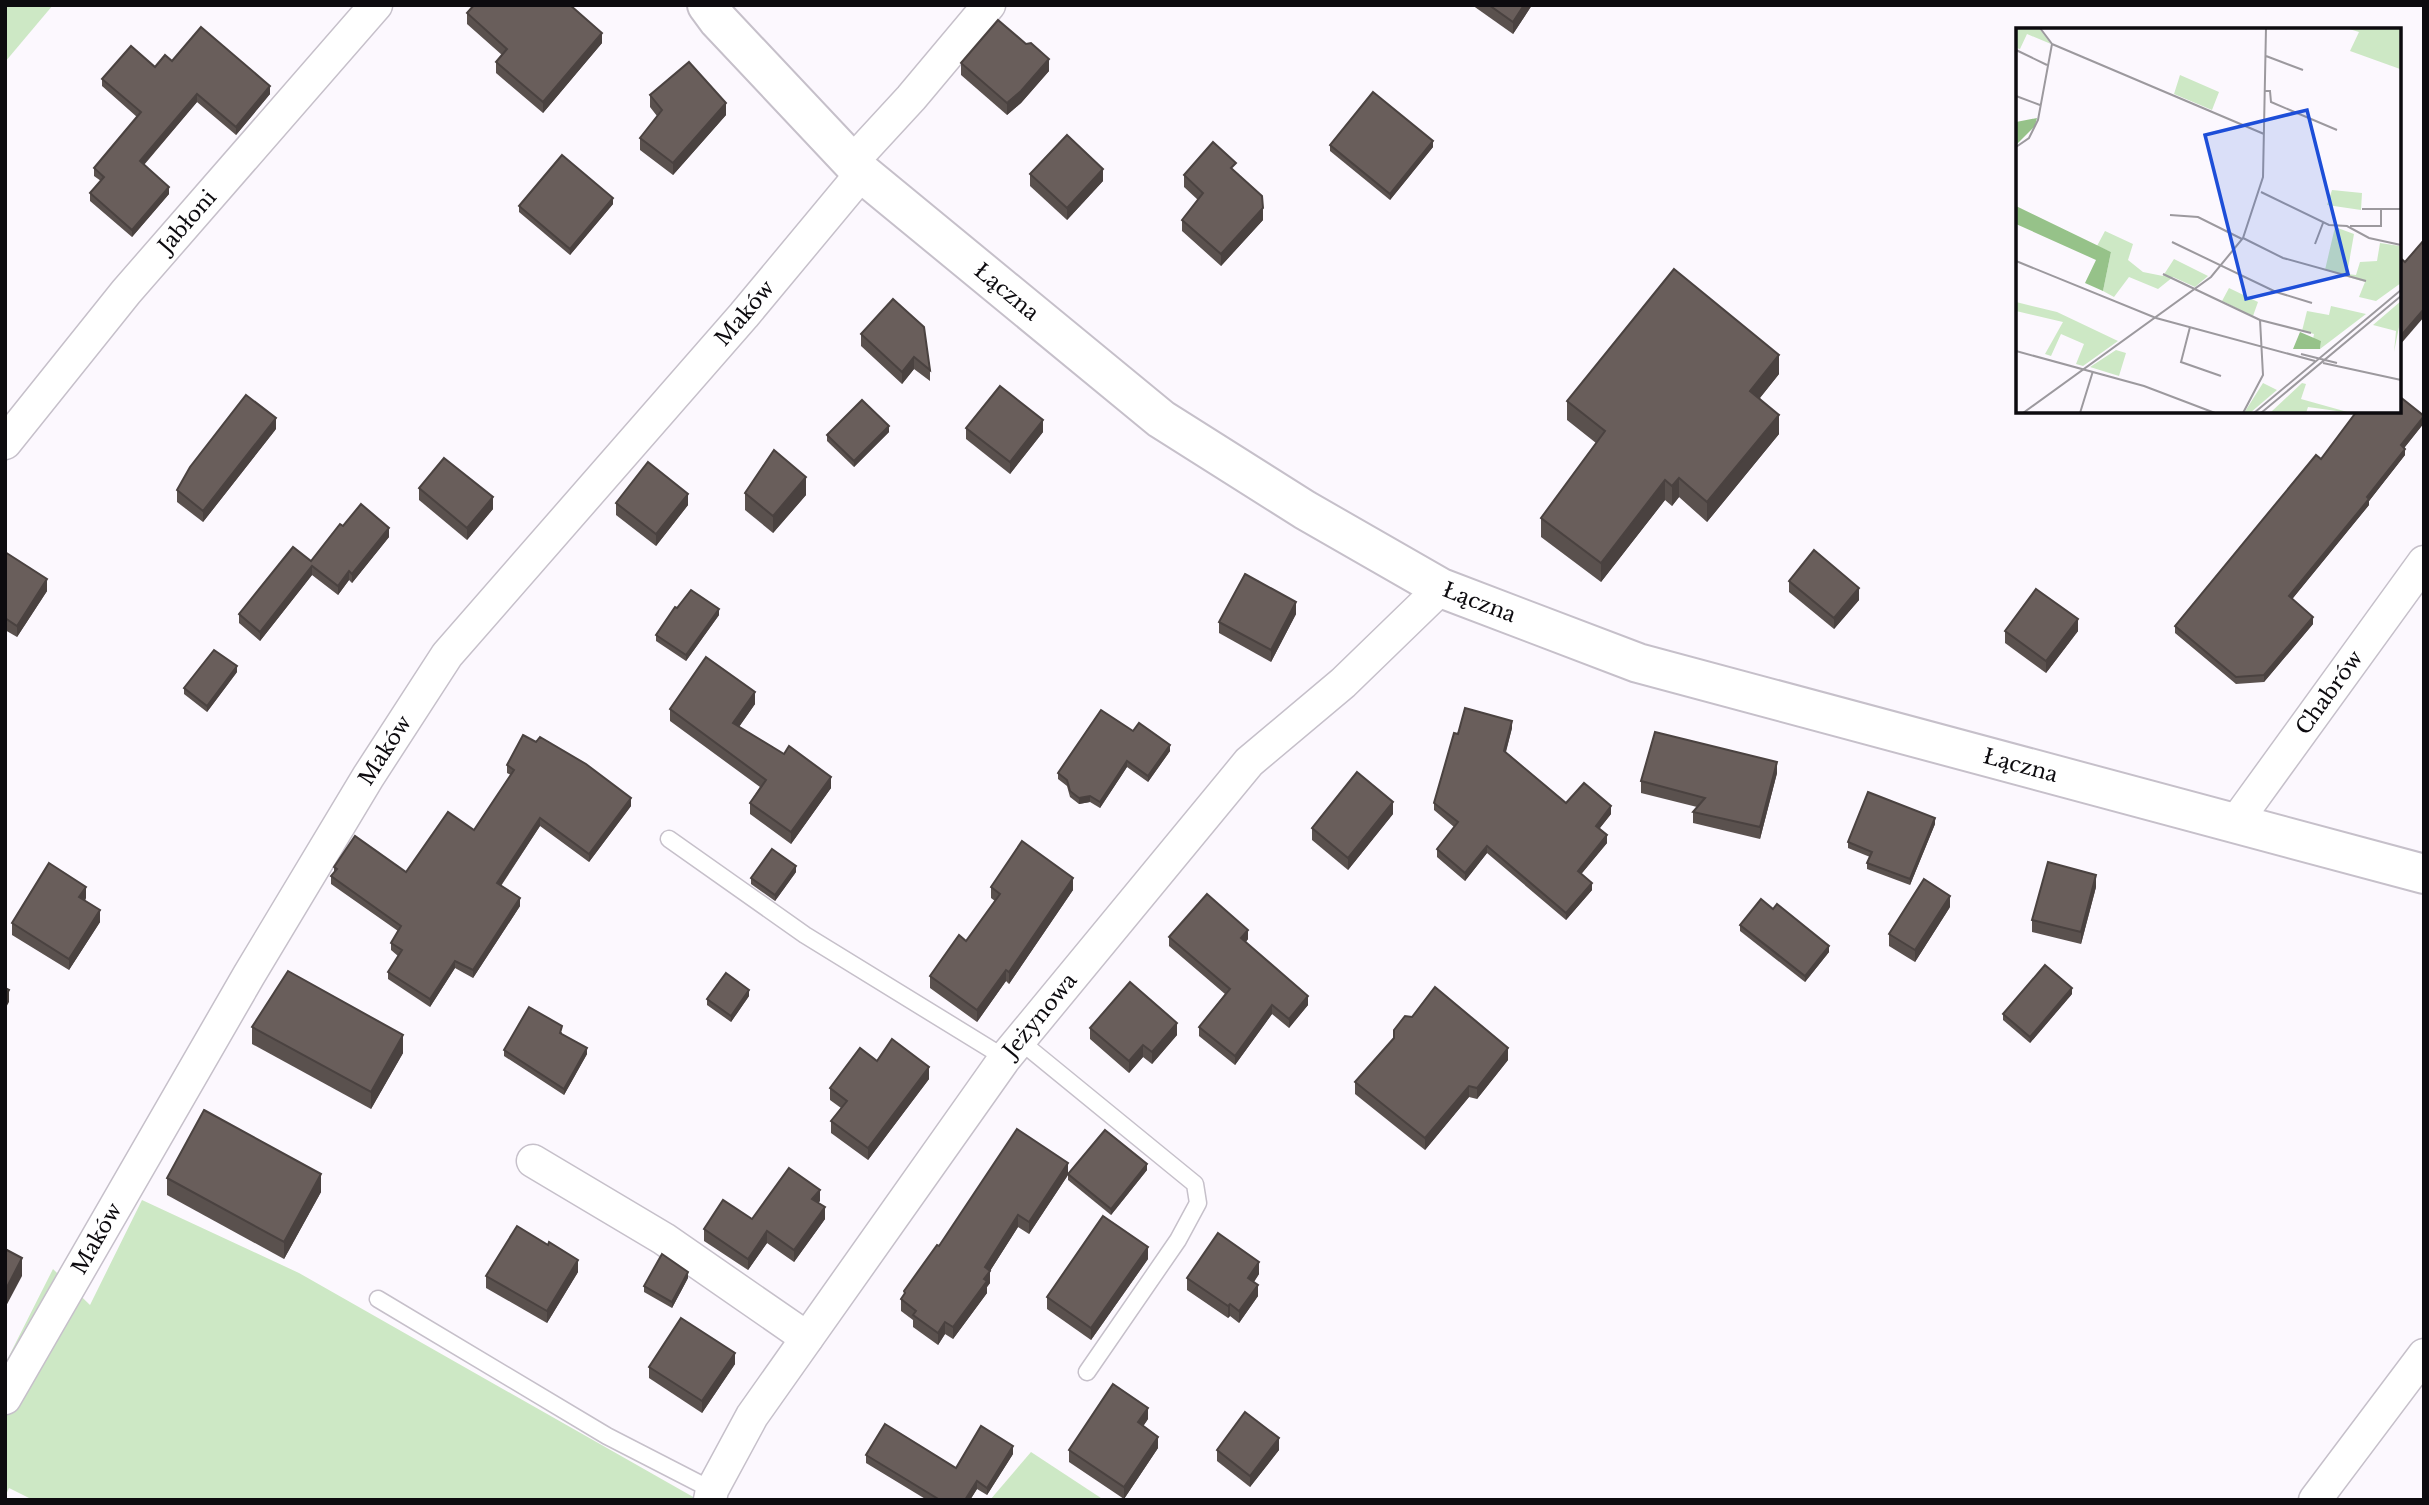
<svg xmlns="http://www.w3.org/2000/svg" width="2429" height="1505" font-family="'Libre Baskerville',serif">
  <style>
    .green { fill: #cde8c5 }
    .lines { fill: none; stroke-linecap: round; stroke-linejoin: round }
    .service-casing { stroke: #c6c0ca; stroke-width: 19 }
    .minor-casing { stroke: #c6c0ca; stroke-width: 35 }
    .tertiary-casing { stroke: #c6c0ca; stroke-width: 42 }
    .service { stroke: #fff; stroke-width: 16 }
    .minor { stroke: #fff; stroke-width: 32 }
    .tertiary { stroke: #fff; stroke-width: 38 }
    .wall { fill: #5a514e }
    .shaded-wall { fill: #4a4240 }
    .building { fill: #695e5b; stroke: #4a4240; stroke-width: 2 }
    .labels { text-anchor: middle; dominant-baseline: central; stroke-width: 6; stroke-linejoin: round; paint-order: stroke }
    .street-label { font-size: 21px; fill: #0d0b0f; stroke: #fff }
    .inset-road { fill: none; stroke: #9c999e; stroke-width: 2 }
    .view { fill: #1d4ed8; fill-opacity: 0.15; stroke: #1d4ed8; stroke-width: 3.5 }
    .inset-edge { fill: none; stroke: #0d0b0f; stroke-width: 3.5 }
  </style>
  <rect width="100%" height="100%" fill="#fcf8fe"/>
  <!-- green -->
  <g class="green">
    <path d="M5,5H53L5,62Z"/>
    <path d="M142,1200L299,1273L695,1498L694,1500H33L9,1488L5,1497V1364L53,1269L90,1305Z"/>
    <path d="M1031,1452L1104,1500H990Z"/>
  </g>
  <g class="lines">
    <!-- service casing -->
    <g class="service-casing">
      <g id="service">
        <path d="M669,839L805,935L1005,1058"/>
        <path d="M1020,1041L1195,1184L1198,1203L1178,1240L1087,1372"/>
        <path d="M378,1299L607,1436L712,1490"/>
      </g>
    </g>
    <!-- minor casing -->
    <g class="minor-casing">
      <g id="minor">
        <path d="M852,162L911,98L989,5"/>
        <path id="s1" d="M5,443L126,292L376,5"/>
        <path id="s2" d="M2235,823L2424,562"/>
        <path d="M533,1161L664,1239L807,1338"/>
        <path id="s3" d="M5,1398L249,975L368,777L447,655L744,315L862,173"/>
        <path id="s4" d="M710,1500L712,1490L752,1416L1005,1058L1249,762L1343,683L1441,588"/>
        <path d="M2315,1500L2424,1355"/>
      </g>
    </g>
    <!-- tertiary casing -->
    <g class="tertiary-casing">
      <g id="tertiary">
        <path id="s5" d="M707,5L718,20L862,173L1161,419L1305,510L1441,588L1638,663L2424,874"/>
      </g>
    </g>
    <!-- service -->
    <use href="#service" class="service"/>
    <!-- minor -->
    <use href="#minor" class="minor"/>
    <!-- tertiary -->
    <use href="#tertiary" class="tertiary"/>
  </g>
  <!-- wall -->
  <g class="wall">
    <path d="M1472,5H1532L1513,34Z"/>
    <path d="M467,13L602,43L543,113L496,73V62L502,55L467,24Z"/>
    <path d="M172,61L270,94L236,135L197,102L144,165L169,194L132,237L90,201V193L101,181L94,176V168L137,117L102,86V79L155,67Z"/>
    <path d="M961,63L1049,71L1021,103L1007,115L961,75Z"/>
    <path d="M650,95L726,115L673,175L640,150V138L657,116L650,107Z"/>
    <path d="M1330,145L1433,147L1390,200L1330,151Z"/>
    <path d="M1236,172L1263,220L1221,266L1182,231V220L1198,200L1184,187V175Z"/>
    <path d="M1030,174L1103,181L1067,220L1030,186Z"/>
    <path d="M613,204L570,255L519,212V206Z"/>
    <path d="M893,299L930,370V381L914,369L902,384L861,346V334Z"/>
    <path d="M1779,374L1760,398L1779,434L1707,522L1679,497L1672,506L1665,500L1601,582L1541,537V518L1596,443L1567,420V401Z"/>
    <path d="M2424,423L2404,448L2405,455L2369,501V505L2292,599L2313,624L2264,682L2236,684L2175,633V626Z"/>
    <path d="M966,428L1043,432L1010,474L966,439Z"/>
    <path d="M276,429L203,522L177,502V490Z"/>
    <path d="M889,432L854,467L827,441V435Z"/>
    <path d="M419,488L493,509L467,540L419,500Z"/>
    <path d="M745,493L806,495L773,533L745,510Z"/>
    <path d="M616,503L688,505L656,546L616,515Z"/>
    <path d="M343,526L389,537L352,583L349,580L338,595L312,575L260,641L239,623V614L311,561Z"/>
    <path d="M5,552L47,591L17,637L5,630Z"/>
    <path d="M1789,581L1859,600L1834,629L1789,592Z"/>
    <path d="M677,608L719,615L686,661L656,641V635Z"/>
    <path d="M1296,614L1271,662L1219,633V622Z"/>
    <path d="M2005,631H2078L2046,673L2005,643Z"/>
    <path d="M237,672L207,712L184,694V688Z"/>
    <path d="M755,704L739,727L784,754L831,788L791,844L750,814V803L760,787L670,721V709Z"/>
    <path d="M1512,728L1506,752L1566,803L1611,814L1599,829L1607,843L1581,874L1592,890L1566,920L1487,853L1465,881L1437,857V849L1454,827L1434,810V803L1458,734Z"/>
    <path d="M1133,731L1170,751L1148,782L1127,767L1100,808L1090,802L1079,804L1070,797L1067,786L1058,779V773Z"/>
    <path d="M507,765L631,806L589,862L540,826L501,886L520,906L473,978L455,968L430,1007L388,979V972L398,956L391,950V943L398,931L331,884V876L334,873V867L406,872L474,830L511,775L507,773Z"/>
    <path d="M1777,773L1760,839L1693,823V812L1697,807L1641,793V781Z"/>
    <path d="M1393,814L1348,870L1312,840V828Z"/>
    <path d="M1935,824L1910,885L1867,869V863L1870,857L1848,848V842Z"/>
    <path d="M796,872L775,901L751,884V878Z"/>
    <path d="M991,887L1073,890L1009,984L1006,981L977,1022L930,988V976L966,941L995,901L991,898Z"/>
    <path d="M2096,887L2081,944L2032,932V920Z"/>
    <path d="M86,898L85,901L100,922L69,970L12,935V923Z"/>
    <path d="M1950,907L1915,962L1889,946V934Z"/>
    <path d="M1740,925L1829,952L1805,982L1740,931Z"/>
    <path d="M1169,937L1248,939L1246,942L1308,1005L1289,1028L1272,1014L1235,1065L1199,1036V1027L1225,994L1169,946Z"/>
    <path d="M2072,994L2030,1043L2003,1020V1014Z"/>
    <path d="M749,996L731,1022L707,1005V999Z"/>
    <path d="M252,1027L403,1053L371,1109L252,1044Z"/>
    <path d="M1090,1028L1177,1035L1152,1064L1143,1057L1129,1073L1090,1039Z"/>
    <path d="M562,1032V1034L587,1054L564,1095L504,1056V1050Z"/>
    <path d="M1508,1060L1477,1099L1469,1097L1425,1150L1355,1094V1082Z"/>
    <path d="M877,1061L929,1079L868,1160L831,1133V1121L841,1108L830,1100V1088Z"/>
    <path d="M1147,1170L1111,1215L1068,1180V1174Z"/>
    <path d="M1068,1175L1029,1234L1018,1227L990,1271V1283L987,1287V1293L953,1339L945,1334L938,1345L913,1327V1320L901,1311V1299L904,1295V1291L939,1246Z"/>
    <path d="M167,1178L321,1192L284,1259L167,1195Z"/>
    <path d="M820,1201L818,1203L825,1219L794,1262L767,1243L748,1270L704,1241V1229L752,1219Z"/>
    <path d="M1148,1259L1091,1340L1047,1309V1297Z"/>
    <path d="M578,1272L547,1323L486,1288V1276Z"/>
    <path d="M1259,1274L1254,1282L1258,1296L1239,1323L1230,1316L1228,1318L1187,1290V1278Z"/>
    <path d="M688,1278L672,1308L644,1292V1286Z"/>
    <path d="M735,1364L702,1413L649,1378V1367Z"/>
    <path d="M1148,1419L1143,1426L1158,1448L1124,1499L1069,1462V1450Z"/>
    <path d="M1217,1450H1279L1250,1487L1217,1461Z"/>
    <path d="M1013,1454L987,1495L977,1489L970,1500H927L866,1463V1455L956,1468Z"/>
  </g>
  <!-- shaded-wall -->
  <g class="shaded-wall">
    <path d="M1524,5H1532L1513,34V22Z"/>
    <path d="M602,33V43L543,113V102Z"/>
    <path d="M1049,59V71L1021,103L1007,115V103Z"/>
    <path d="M270,86V94L236,135V127Z"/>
    <path d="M197,94V102L140,169V161Z"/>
    <path d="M726,103V115L673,175V163Z"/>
    <path d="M1433,141V147L1390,200V194Z"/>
    <path d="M1103,169V181L1067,220V208Z"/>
    <path d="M169,187V194L132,237V230Z"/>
    <path d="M613,198V204L570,255V249Z"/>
    <path d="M1263,208V220L1221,266V254Z"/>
    <path d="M2424,309V317L2399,346V338Z"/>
    <path d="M1779,355V374L1750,410V391Z"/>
    <path d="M914,357V369L902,384V372Z"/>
    <path d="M1779,415V434L1707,522V502Z"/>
    <path d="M2424,416V423L2401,452V445Z"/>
    <path d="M276,418V429L203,522V511Z"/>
    <path d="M1043,420V432L1010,474V462Z"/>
    <path d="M889,426V432L854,467V461Z"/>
    <path d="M2405,449V455L2369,501V505L2289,603V596Z"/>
    <path d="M806,477V495L773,533V516Z"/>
    <path d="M1679,478V497L1672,506V486Z"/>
    <path d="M1665,480V500L1601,582V563Z"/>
    <path d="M688,494V505L656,546V534Z"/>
    <path d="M493,497V509L467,540V528Z"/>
    <path d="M389,528V537L352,583V574Z"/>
    <path d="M312,566V575L260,641V632Z"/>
    <path d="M349,571V580L338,595V586Z"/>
    <path d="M47,579V591L17,637V626Z"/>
    <path d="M1859,588V600L1834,629V618Z"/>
    <path d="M1296,602V614L1271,662V650Z"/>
    <path d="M719,609V615L686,661V655Z"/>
    <path d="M2313,617V624L2264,682V675Z"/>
    <path d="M2078,619V631L2046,673V661Z"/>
    <path d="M237,666V672L207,712V706Z"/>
    <path d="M755,692V704L733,735V723Z"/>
    <path d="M1512,721V728L1504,758V751Z"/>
    <path d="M1170,745V751L1148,782V776Z"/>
    <path d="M1127,761V767L1100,808V802Z"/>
    <path d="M1777,762V773L1760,839V827Z"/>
    <path d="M831,777V788L791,844V832Z"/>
    <path d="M1090,796V802L1079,804V798Z"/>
    <path d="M631,798V806L589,862V854Z"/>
    <path d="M1393,802V814L1348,870V858Z"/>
    <path d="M1611,806V814L1596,833V826Z"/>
    <path d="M540,818V826L497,891V883Z"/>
    <path d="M1935,818V824L1910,885V879Z"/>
    <path d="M1607,835V843L1578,878V871Z"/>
    <path d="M1487,846V853L1465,881V873Z"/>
    <path d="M796,866V872L775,901V895Z"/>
    <path d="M2096,875V887L2081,944V932Z"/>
    <path d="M1073,878V890L1009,984V972Z"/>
    <path d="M1592,883V890L1566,920V913Z"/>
    <path d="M86,887V898L79,909V897Z"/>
    <path d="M1950,896V907L1915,962V950Z"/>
    <path d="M520,898V906L473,978V970Z"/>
    <path d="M100,910V922L69,970V959Z"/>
    <path d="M1248,930V939L1241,947V938Z"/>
    <path d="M1829,946V952L1805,982V976Z"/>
    <path d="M455,961V968L430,1007V999Z"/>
    <path d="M1006,970V981L977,1022V1010Z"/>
    <path d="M2072,988V994L2030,1043V1037Z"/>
    <path d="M9,990V1002L5,1009V997Z"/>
    <path d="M749,990V996L731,1022V1016Z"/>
    <path d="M1308,996V1005L1289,1028V1019Z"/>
    <path d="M1272,1005V1014L1235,1065V1056Z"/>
    <path d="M1177,1023V1035L1152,1064V1052Z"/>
    <path d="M403,1035V1053L371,1109V1092Z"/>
    <path d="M1143,1045V1057L1129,1073V1061Z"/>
    <path d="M587,1048V1054L564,1095V1089Z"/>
    <path d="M1508,1048V1060L1477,1099V1088Z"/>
    <path d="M929,1067V1079L868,1160V1148Z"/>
    <path d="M1469,1086V1097L1425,1150V1138Z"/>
    <path d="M1068,1163V1175L1029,1234V1222Z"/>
    <path d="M1147,1164V1170L1111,1215V1209Z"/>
    <path d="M321,1174V1192L284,1259V1242Z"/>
    <path d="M820,1190V1201L812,1210V1199Z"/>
    <path d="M825,1207V1219L794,1262V1250Z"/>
    <path d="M1018,1215V1227L990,1271V1283L987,1287V1293L953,1339V1327L985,1267Z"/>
    <path d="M767,1231V1243L748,1270V1259Z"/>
    <path d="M1148,1247V1259L1091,1340V1328Z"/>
    <path d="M22,1258V1276L5,1308V1291Z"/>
    <path d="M578,1260V1272L547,1323V1311Z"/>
    <path d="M1259,1262V1274L1248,1290V1278Z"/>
    <path d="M688,1272V1278L672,1308V1302Z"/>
    <path d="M1258,1285V1296L1239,1323V1311Z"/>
    <path d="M1230,1304V1316L1228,1318V1306Z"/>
    <path d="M945,1322V1334L938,1345V1333Z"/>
    <path d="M735,1353V1364L702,1413V1401Z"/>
    <path d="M1148,1408V1419L1138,1434V1422Z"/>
    <path d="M1158,1437V1448L1124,1499V1487Z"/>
    <path d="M1279,1438V1450L1250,1487V1476Z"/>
    <path d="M1013,1446V1454L987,1495V1488Z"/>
    <path d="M977,1481V1489L970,1500H965Z"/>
  </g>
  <!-- building -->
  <g class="building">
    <path d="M474,5H570L602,33L543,102L496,62L507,49L467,13Z"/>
    <path d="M1489,5H1524L1513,22Z"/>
    <path d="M998,20L1026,44L1031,43L1049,59L1021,91L1007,103L961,63Z"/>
    <path d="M201,27L270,86L236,127L197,94L140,161L169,187L132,230L90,193L104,177L94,168L141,112L102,79L131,46L155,67L165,55L172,61Z"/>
    <path d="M689,62L726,103L673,163L640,138L662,110L650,95Z"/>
    <path d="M1373,92L1433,141L1390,194L1330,145Z"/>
    <path d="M1067,135L1103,169L1067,208L1030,174Z"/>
    <path d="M1213,142L1236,163L1231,168L1262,196L1263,208L1221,254L1182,220L1203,193L1184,175Z"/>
    <path d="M562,155L613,198L570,249L519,206Z"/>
    <path d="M2424,240V309L2399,338V257L2405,262Z"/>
    <path d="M1674,269L1779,355L1750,391L1779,415L1707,502L1679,478L1672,486L1665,480L1601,563L1541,518L1605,431L1567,401Z"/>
    <path d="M893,299L924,327L930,370L914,357L902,372L861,334Z"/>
    <path d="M1000,386L1043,420L1010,462L966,428Z"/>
    <path d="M246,395L276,418L203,511L177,490L190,467Z"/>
    <path d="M2399,396L2424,416L2401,445L2405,449L2367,497L2369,499L2289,596L2313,617L2264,675L2236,677L2175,626L2316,455L2321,459L2357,411H2399Z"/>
    <path d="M862,400L889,426L854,461L827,435Z"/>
    <path d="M774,450L806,477L773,516L745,493Z"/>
    <path d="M444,458L493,497L467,528L419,488Z"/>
    <path d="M648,462L688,494L656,534L616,503Z"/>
    <path d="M361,504L389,528L352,574L349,571L338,586L312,566L260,632L239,614L293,547L311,561L340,524L343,526Z"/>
    <path d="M1814,550L1859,588L1834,618L1789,581Z"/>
    <path d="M5,552L47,579L17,626L5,618Z"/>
    <path d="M1245,574L1296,602L1271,650L1219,622Z"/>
    <path d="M2036,589L2078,619L2046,661L2005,631Z"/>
    <path d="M691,590L719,609L686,655L656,635L675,607L677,608Z"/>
    <path d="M214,650L237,666L207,706L184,688Z"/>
    <path d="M706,657L755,692L733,723L784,754L789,746L831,777L791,832L750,803L766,780L670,709Z"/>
    <path d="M1465,708L1512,721L1504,751L1566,803L1584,783L1611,806L1596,826L1607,835L1578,871L1592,883L1566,913L1487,846L1465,873L1437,849L1458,822L1434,803L1454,733L1458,734Z"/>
    <path d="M1101,710L1133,731L1139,723L1170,745L1148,776L1127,761L1100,802L1090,796L1079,798L1070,791L1067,780L1058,773Z"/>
    <path d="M1655,732L1777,762L1760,827L1693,812L1705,798L1641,781Z"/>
    <path d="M523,735L536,742L540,737L586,764L631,798L589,854L540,818L497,883L520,898L473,970L455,961L430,999L388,972L402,950L391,943L401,926L331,876L337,869L334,867L355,836L406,872L448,812L474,830L514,770L507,765Z"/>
    <path d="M1357,772L1393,802L1348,858L1312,828Z"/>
    <path d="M1868,792L1935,818L1910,879L1867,863L1872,852L1848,842Z"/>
    <path d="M1022,841L1073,878L1009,972L1006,970L977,1010L930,976L959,935L966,941L1000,894L991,887Z"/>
    <path d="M772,849L796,866L775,895L751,878Z"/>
    <path d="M2048,862L2096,875L2081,932L2032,920Z"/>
    <path d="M49,863L86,887L79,897L100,910L69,959L12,923Z"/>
    <path d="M1924,879L1950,896L1915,950L1889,934Z"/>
    <path d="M1207,894L1248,930L1241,938L1308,996L1289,1019L1272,1005L1235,1056L1199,1027L1230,989L1169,937Z"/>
    <path d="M1761,899L1773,909L1777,904L1829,946L1805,976L1740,925Z"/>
    <path d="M2045,965L2072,988L2030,1037L2003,1014Z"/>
    <path d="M288,971L403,1035L371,1092L252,1027Z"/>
    <path d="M726,973L749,990L731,1016L707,999Z"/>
    <path d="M1130,982L1177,1023L1152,1052L1143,1045L1129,1061L1090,1028Z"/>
    <path d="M1435,987L1508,1048L1477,1088L1469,1086L1425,1138L1355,1082L1394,1038V1030L1405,1016L1412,1017Z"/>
    <path d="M5,988L9,990L5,997Z"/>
    <path d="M529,1007L562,1026L560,1033L587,1048L564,1089L504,1050Z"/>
    <path d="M892,1039L929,1067L868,1148L831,1121L847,1101L830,1088L860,1048L877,1061Z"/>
    <path d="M204,1110L321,1174L284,1242L167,1178Z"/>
    <path d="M1017,1129L1068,1163L1029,1222L1018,1215L985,1267L990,1271L984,1279L987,1281L953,1327L945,1322L938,1333L913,1315L916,1311L901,1299L905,1293L904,1291L937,1245L939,1246Z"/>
    <path d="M1105,1130L1147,1164L1111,1209L1068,1174Z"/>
    <path d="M789,1168L820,1190L812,1199L825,1207L794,1250L767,1231L748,1259L704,1229L723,1200L752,1219Z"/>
    <path d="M1103,1216L1148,1247L1091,1328L1047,1297Z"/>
    <path d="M517,1226L548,1245L549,1242L578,1260L547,1311L486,1276Z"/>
    <path d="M1218,1233L1259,1262L1248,1278L1258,1285L1239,1311L1230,1304L1228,1306L1187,1278Z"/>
    <path d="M5,1249L22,1258L5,1291Z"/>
    <path d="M662,1254L688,1272L672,1302L644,1286Z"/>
    <path d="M681,1318L735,1353L702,1401L649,1367Z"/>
    <path d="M1113,1384L1148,1408L1138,1422L1158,1437L1124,1487L1069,1450Z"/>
    <path d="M1245,1412L1279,1438L1250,1476L1217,1450Z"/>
    <path d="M885,1424L956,1468L981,1426L1013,1446L987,1488L977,1481L965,1500H940L866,1455Z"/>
  </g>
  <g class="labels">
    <!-- street labels -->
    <g class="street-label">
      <text stroke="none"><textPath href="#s1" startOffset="287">Jabłoni</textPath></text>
      <text stroke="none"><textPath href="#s5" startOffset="416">Łączna</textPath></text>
      <text stroke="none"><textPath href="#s3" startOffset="1318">Maków</textPath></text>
      <text stroke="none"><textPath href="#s5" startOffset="984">Łączna</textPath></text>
      <text stroke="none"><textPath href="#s2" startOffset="161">Chabrów</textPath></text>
      <text stroke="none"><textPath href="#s3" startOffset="751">Maków</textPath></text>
      <text stroke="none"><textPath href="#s5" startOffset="1550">Łączna</textPath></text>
      <text stroke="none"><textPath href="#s4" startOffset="588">Jeżynowa</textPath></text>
      <text stroke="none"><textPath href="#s3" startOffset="184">Maków</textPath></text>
    </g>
  </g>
  <!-- overview -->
  <g transform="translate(2016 28)">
    <rect width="385" height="385" fill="#fcf8fe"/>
    <path d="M0,0H23L35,16L11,6L4,21L0,20ZM330,0H385L384,41L334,23L343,4ZM164,47L203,64L196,82L158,66ZM316,162L346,165L345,182L311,177ZM319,199L338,206L331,246L340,247L344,234L361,233L364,215L384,218L385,255L360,273L343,269L349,254L309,242ZM89,203L117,216L112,232L127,244L147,248L158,231L192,248L179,259L157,249L142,261L113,249L98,269L87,263L95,224L81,218ZM213,260L242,274L237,288L206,273ZM385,273V289L378,324L380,303L357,297ZM0,274L41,284L102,313L67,338L60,336L68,316L45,306L35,328L29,326L47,294L0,283ZM315,278L350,286L304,321L305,313L297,311L298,306L286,303L291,283L313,287ZM100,322L110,325L103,348L74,339ZM247,355L261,362L234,385H228ZM286,355L290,356L285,371L335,385L292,379L290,385L255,384Z" fill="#cde8c5"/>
    <path d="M21,90L19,98L0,117V94ZM0,178L95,224L87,263L69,255L80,232L0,196ZM284,304L305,313L304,321H277Z" fill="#96c289"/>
    <path class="inset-road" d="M36,16L248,106M0,22L31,37M250,28L287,42M249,63H254L255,74L321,102M0,68L24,77M0,119L13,110L22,92L36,16L24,0M245,164L313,197L331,198L353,210L385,217M346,181H385M154,187L182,189L226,211M334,198H365V181M227,210L267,230L350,253M156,214L260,264L296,275M299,216L307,195M0,233L140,290L299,333M147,246L244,292L247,347L227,385M244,292L295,305M174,299L165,334L205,348M0,323L128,358L199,385M285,326L321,335M307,335L385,352M7,385L195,249L227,210L247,149L250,0M64,385L77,343M238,385L385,262M245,385L385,268"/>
    <path class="view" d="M291,82L332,246L230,271L189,107Z"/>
    <rect width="385" height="385" class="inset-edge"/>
  </g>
  <!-- border -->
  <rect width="2429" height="1505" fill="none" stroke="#0d0b0f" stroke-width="14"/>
</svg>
